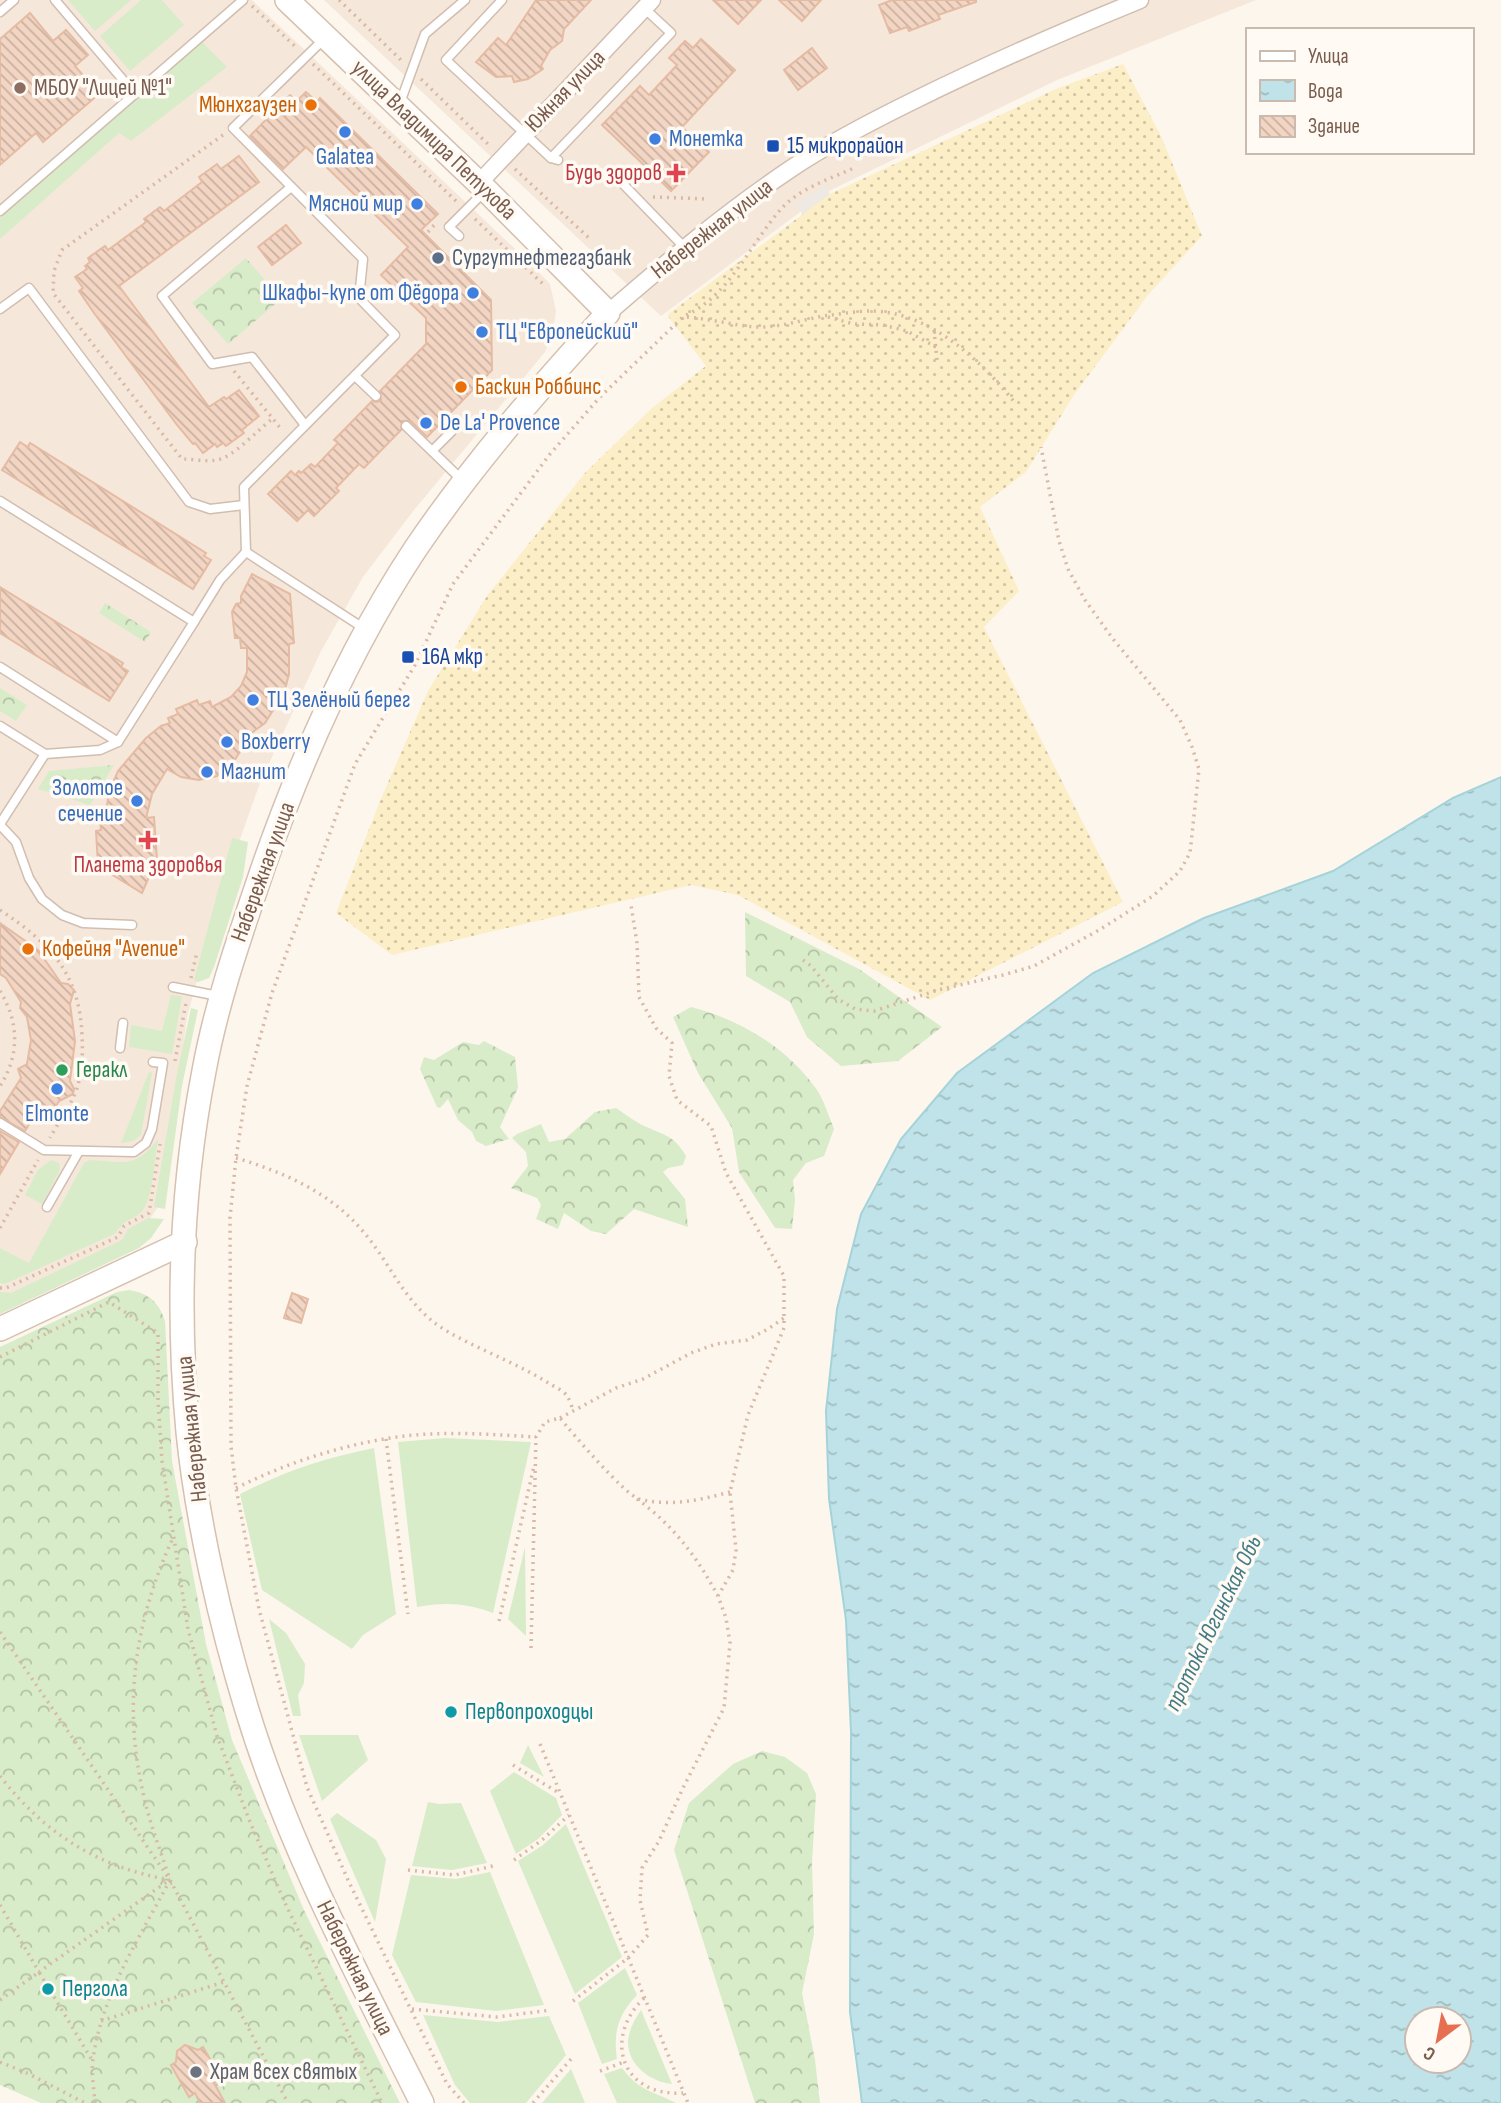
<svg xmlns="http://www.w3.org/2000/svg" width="1501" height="2103" font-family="'Sofia Sans Condensed',sans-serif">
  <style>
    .residential { fill: #f5e8da }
    .industrial { fill: #efe9e4 }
    .grass { fill: #d8ecc9 }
    .forest { fill: url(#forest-crowns) }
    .sand { fill: url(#sand-dots) }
    .water { fill: url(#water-ripples); stroke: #a5d3da; stroke-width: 2; fill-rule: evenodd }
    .building { fill: url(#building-back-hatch); stroke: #e6bba3; stroke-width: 2 }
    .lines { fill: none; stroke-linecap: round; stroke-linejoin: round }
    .lane-casing { stroke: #d1beb0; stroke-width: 11 }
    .street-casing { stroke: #d1beb0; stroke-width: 19 }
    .secondary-casing { stroke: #d6c0b0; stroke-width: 26 }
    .path { stroke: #d9b8a5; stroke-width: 3.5; stroke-dasharray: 2 5; stroke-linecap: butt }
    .lane { stroke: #fff; stroke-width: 8 }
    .street { stroke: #fff; stroke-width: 16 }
    .secondary { stroke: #fff; stroke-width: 23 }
    .education-dot { fill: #8d6e63; stroke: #fffaf3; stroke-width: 2.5 }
    .food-dot { fill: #e8710a; stroke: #fffaf3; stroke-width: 2.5 }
    .shop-dot { fill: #3f7fe0; stroke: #fffaf3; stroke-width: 2.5 }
    .transit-dot { fill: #1a4fb4; stroke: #fffaf3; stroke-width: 2.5 }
    .health-dot { fill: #e0444e; stroke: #fffaf3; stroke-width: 2.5 }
    .service-dot { fill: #5c6f8a; stroke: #fffaf3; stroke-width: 2.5 }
    .leisure-dot { fill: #2e9e5b; stroke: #fffaf3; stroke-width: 2.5 }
    .culture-dot { fill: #0f9aa8; stroke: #fffaf3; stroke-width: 2.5 }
    .worship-dot { fill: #6b7280; stroke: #fffaf3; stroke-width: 2.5 }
    .labels { text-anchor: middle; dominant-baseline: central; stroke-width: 7; stroke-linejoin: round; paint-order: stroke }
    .education-label { font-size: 23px; fill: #785e54; stroke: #fffaf3; text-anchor: start }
    .street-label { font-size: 23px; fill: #7a5c4d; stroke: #fffaf3 }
    .food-label { font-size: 23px; fill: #c56008; stroke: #fffaf3; text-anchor: start }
    .shop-label { font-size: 23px; fill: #366cbe; stroke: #fffaf3; text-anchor: start }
    .transit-label { font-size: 23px; fill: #164399; stroke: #fffaf3; text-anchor: start }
    .health-label { font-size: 23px; fill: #be3a42; stroke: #fffaf3; text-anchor: end }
    .service-label { font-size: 23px; fill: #4e5e75; stroke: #fffaf3; text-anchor: start }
    .leisure-label { font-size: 23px; fill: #27864d; stroke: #fffaf3; text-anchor: start }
    .culture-label { font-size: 23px; fill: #0d838f; stroke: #fffaf3; text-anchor: start }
    .worship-label { font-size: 23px; fill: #5b616d; stroke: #fffaf3; text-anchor: start }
    .water-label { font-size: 24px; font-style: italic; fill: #437c86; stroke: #fffaf3 }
  </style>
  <defs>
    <pattern id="forest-crowns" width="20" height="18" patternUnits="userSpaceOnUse" patternTransform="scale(1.75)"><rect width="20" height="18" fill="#d8ecc9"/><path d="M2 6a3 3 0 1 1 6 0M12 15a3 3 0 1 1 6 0" fill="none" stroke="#b4c2a5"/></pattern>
    <pattern id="sand-dots" width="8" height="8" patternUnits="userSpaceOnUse" patternTransform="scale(1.75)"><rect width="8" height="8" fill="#fcefc7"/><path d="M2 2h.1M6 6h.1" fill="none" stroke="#d1c5a4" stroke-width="1.8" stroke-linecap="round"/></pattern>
    <pattern id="water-ripples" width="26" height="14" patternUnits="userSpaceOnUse" patternTransform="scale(1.75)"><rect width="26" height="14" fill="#bfe3e8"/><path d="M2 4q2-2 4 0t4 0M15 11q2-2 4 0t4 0" fill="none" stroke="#a0bbbe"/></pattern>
    <pattern id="building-back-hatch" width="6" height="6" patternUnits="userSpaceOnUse" patternTransform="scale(1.75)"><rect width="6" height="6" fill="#f3d5c3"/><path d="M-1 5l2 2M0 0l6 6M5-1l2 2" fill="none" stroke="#cab0a1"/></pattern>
  </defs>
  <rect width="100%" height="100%" fill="#fdf6ec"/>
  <!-- residential -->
  <g class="residential">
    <path d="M0,0H252L531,264L550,284L556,311L553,331L545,352L414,510L363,577L321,651L260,783L223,887L187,1017L163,1200L131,1246L0,1307Z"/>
    <path d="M324,0H1256L1057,80L827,192L661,316Z"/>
  </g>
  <!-- industrial -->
  <path class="industrial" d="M825,186L843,214L814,233L796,204Z"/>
  <!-- grass -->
  <g class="grass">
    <path d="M68,0H131L95,31Z"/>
    <path d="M141,0H162L184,25L130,71L100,36Z"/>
    <path d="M201,41L227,67L131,141L119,133L0,239V216Z"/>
    <path d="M232,838L248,842L243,877L214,967L209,978L198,982L194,980Z"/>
    <path d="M171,995L182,996L172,1054L129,1047L131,1025L162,1031Z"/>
    <path d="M191,1008L198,1010L182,1086L165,1209L154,1207L176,1079Z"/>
    <path d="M149,1072L152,1073L141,1135L133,1141L121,1143Z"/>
    <path d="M158,1139C155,1156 153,1199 142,1211C132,1222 125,1217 116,1233L5,1284L0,1283V1248L29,1263L84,1163L90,1160C124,1162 135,1169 158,1139Z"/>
    <path d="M51,1160L59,1163L60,1170L42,1204L25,1195L38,1170Z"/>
    <path d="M148,1218L164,1219L151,1238L139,1248L0,1314V1292L11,1293L122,1240L128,1229Z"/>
    <path d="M445,1438L531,1442L493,1613C467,1603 445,1602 417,1607L398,1442Z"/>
    <path d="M374,1448L396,1614L363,1635L352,1649L262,1590L240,1494C285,1471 325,1458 374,1448Z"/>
    <path d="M525,1547L526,1636L508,1619Z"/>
    <path d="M269,1619L286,1633L305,1664L304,1683L298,1695L301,1716H293Z"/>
    <path d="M299,1735H358L368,1760L322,1801Z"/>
    <path d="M528,1745L544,1777L520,1763Z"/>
    <path d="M514,1772L556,1798L562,1815L538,1839L516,1854L490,1791Z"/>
    <path d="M428,1802L439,1804L461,1803L487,1863L452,1870L412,1866Z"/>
    <path d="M337,1813L376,1840L386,1859L375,1922L330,1819Z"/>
    <path d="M566,1824L622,1957L575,1994L518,1861L543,1845Z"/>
    <path d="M490,1872L544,2005L496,2011L416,2002L392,1955L411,1875L456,1879Z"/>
    <path d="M625,1968L637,1995C618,2015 613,2032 617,2059L602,2064L578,2003Z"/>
    <path d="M641,2010L672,2084C650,2082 627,2064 628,2041C629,2029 635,2019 641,2010Z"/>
    <path d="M423,2015L498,2022L549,2016L566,2055L526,2103H470L455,2085Z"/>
    <path d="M622,2068C639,2091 653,2091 676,2103H617L604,2074Z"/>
    <path d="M571,2069L585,2103H542Z"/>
  </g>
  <!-- forest -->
  <g class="forest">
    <path d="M246,258L281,299L228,344L192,303Z"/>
    <path d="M105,603L151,632L145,642L99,613Z"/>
    <path d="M0,688L27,705L16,721L0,711Z"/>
    <path d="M114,765L90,805L38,789L49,771Z"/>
    <path d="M745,912L859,969L942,1027L898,1061L841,1066L807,1037L790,1002L746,976Z"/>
    <path d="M691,1007C741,1020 790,1049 819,1093C825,1104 829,1117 834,1129L824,1156L806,1163L793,1180L795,1200L792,1229L775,1228L739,1172L732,1128L698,1073L673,1017Z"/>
    <path d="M484,1041L515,1057L518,1088L500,1127L509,1139L486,1146L476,1141L472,1132L458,1120L448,1099L440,1108L437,1107L420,1069L424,1057L434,1060L463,1042L479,1045Z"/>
    <path d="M616,1108C624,1113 631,1119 640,1124C660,1134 674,1134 686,1156L683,1165L668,1168L663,1172L685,1199L688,1227L634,1209L606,1234L591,1231L564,1213L558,1229L536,1219L541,1205L537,1198L511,1188L528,1166L526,1152L512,1138L517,1134L541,1124L549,1142L565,1139L595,1112Z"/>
    <path d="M129,1290C148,1293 159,1302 165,1321L172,1461L206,1644L232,1740L304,1910L400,2103H41L0,2085V1347L117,1292Z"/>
    <path d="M762,1751L785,1757L807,1773L816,1794L812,1863L814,1934L802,1993L815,2060L820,2103H755L674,1850L689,1803L733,1764Z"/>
  </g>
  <!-- sand -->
  <path class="sand" d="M1123,64L1161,136L1202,236L1148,295L1074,395L1026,472L980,507L1019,591L984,627L1123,902L930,1000L738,895L691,885L392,955L336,913L380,801L428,691L487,596L585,473L652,408L706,366L667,315L830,194L1056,89Z"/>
  <!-- water -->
  <path class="water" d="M1501,777V2103H862L850,2012L851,1732L846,1620L829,1499L826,1411L837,1309L861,1214L901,1139L957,1073L1093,973L1204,918L1333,871L1453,798ZM1417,2019H1459V2061H1417Z"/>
  <!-- building -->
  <g class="building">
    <path d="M536,0H591L564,29L562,41L550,50L541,66L543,69L528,79L514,82L512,76L496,77L476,62L498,38L506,45Z"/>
    <path d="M713,0H761L738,24Z"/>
    <path d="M779,0H821L802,21Z"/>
    <path d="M892,0H976V2L938,15L940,19L909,31L907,27L890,33L879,5Z"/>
    <path d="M30,13L53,41L66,30L88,55L75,66L99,94L43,142L36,133L0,165V39Z"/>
    <path d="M701,39L735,70L682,127L709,152L671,191L602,125L640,86L649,95L677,65L669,58L685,41L693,48Z"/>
    <path d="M812,48L827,68L798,90L784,70Z"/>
    <path d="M306,92L317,102L320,98L438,214L421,230L491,300L492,370L427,437L410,421H402L401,430L364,468L359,464L336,488L339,491L314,516L308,510L297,521L268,494L291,471L295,475L299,471L301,473L311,464L315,467L338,443L334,440L372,401L377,402L381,400L380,391L426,344V318L381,275L408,247L306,147L283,169L250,136L290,95L297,101Z"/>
    <path d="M239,156L259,182L119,286L209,407L224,397L226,399L239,390L259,416L242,430L244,433L226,446L223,443L217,447L215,444L203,453L195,443L193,444L177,425L94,313L79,291L83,288L75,277L87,269L85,266L90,262L88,258L105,246L108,250L146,222L144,219L160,207L164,211L202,182L199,177L217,164L221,169Z"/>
    <path d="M286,225L301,243L272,265L258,247Z"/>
    <path d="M20,442L28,447L30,443L206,553L204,556L211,560L193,589L2,470Z"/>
    <path d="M252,574L290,594L294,643L289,644V674L284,693L265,723L242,740L241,750L231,766L217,776L199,780L181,777L167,769L152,794L146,818L154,817L157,860H151L152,870L142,893L98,866L96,831L101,830L100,819H105L109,792L118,771L146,738L161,726L170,723L168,718L178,714L176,709L197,700L199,705L210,701L212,707L231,697L241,686L247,672V648H241L240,638H235L232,612L236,604L241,603V596Z"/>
    <path d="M0,587L123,663L121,667L128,671L109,701L0,633Z"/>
    <path d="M0,923L38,950L61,983L68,984L74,990L70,1004L75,1041L70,1081L74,1089L73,1094L59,1101L46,1123L34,1116L25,1131L0,1117V1111L21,1078L18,1069L27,1064L31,1040L27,1017L20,1008L21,1002L6,978L0,974Z"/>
    <path d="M0,1131L19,1142L0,1174Z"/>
    <path d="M292,1293L308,1299L301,1323L284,1318Z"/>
    <path d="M185,2045L198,2050L203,2047L221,2078L214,2083L225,2103H200L195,2093L189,2097L171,2065L176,2062L177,2051Z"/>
  </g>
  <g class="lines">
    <!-- lane casing -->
    <g class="lane-casing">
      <g id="lane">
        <path d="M55,0L135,94"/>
        <path d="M502,0L446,60L551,158L558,160"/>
        <path d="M0,12L14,0"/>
        <path d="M324,39L233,128L363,259L359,298L395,335L244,487L246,552L365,629"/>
        <path d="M400,103L425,34L465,0"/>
        <path d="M551,158L671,33L644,8"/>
        <path d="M624,185L685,248"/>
        <path d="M291,187L162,296L212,364L252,357L305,425"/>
        <path d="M0,211L243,0"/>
        <path d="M459,236L449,227L484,192"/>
        <path d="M0,309L29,288L189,502L210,509L244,505"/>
        <path d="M355,376L376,396"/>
        <path d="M406,426L462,480"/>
        <path d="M432,451L452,431"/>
        <path d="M0,501L194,622L118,742L100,750L45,754L0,726"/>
        <path d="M194,622L220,580L246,552"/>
        <path d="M0,667L118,742"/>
        <path d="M0,824L45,754"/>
        <path d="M0,825L16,842L29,878L42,899L62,915L83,923L132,925"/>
        <path d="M173,987L218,996"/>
        <path d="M120,1048L123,1023"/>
        <path d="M0,1123L44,1150L134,1152L146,1143L152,1129L163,1063L153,1062"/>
        <path d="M47,1207L79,1151"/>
      </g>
    </g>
    <!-- street casing -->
    <g class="street-casing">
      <g id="street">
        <path d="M479,183L652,0"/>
        <path d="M608,313C667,262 726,212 792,168C831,142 874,120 917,99C990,63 1064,31 1140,0"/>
      </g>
    </g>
    <!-- secondary casing -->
    <g class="secondary-casing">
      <g id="secondary">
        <path d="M287,0L486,190L608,313C540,387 473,464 416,548C351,646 303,754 264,865C241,933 217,1000 204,1071C181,1189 177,1313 188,1432C197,1521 221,1625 247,1710C289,1848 358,1975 422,2103"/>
        <path d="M0,1329L185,1242"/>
      </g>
    </g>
    <!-- path -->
    <g class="path">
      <path d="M339,0L403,62"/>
      <path d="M252,6L298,49"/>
      <path d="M313,64L457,202"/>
      <path d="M421,79L491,147"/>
      <path d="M223,135L62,250L54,271L53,293L182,459C193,459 206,462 217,460C232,458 258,430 272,419"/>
      <path d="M515,169L590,239"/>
      <path d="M653,197L707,199"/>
      <path d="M475,219L543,284"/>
      <path d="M428,232L436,223"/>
      <path d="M687,317C710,319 733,325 755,327C779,328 801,320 824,316C839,314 857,311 872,311C931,312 982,362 1016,404"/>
      <path d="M828,317L854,324L883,325L907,331L936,347"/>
      <path d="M934,330L937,360"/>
      <path d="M234,371L282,430"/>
      <path d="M0,910C50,943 80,974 82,1036C83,1052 82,1069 78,1085C73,1103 59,1121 50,1138"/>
      <path d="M803,960L811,966L838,999L855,1009L874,1011L938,990L1003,975L1034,966L1099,930L1153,896L1180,871L1190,853L1199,769L1192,747L1180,720L1113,639L1085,600L1068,569L1059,541L1041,447"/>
      <path d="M191,978L197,952"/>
      <path d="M0,991C19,1022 20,1055 0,1086"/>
      <path d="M175,1061L186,1003"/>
      <path d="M236,1158C281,1171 329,1192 360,1228C391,1262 403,1304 445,1330C479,1350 517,1363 550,1384C555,1387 564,1391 567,1396C570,1400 572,1407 573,1411"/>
      <path d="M0,1228L38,1160"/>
      <path d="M0,1288H6L118,1237L124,1226L149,1213L160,1144"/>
      <path d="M0,1357L109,1302L158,1333V1400L162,1461L188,1629L217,1736L250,1822L285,1903L382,2103"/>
      <path d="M560,1418L616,1388L643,1379L691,1353L716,1344L747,1340L768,1329L784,1318"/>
      <path d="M386,1439L408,1614"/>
      <path d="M236,1488C283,1465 332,1448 384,1439C434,1430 486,1434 536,1437"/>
      <path d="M637,1499C673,1525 697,1557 718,1596"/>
      <path d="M499,1621L534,1466"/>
      <path d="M0,1632L170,1880L288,2103"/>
      <path d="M531,1648L536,1437L545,1422L560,1418C572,1433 625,1495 639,1499C670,1507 700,1500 730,1492"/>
      <path d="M540,1744L688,2103"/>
      <path d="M513,1765L559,1793"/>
      <path d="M0,1776C45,1834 98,1867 170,1880"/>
      <path d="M514,1860L542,1840L569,1815"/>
      <path d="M408,1870L455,1875L493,1866"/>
      <path d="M0,1905L39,1972L168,1881"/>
      <path d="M644,1998C602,2039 622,2097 683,2093"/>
      <path d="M0,2000L39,1972L92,2060"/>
      <path d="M573,2001L628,1958L648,1935L640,1900L642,1868L659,1841L683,1788L724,1708L730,1643L726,1618L718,1596L733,1570L736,1550L730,1492L748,1415L784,1328V1276L726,1173L711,1126L677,1100L669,1076L672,1043L656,1028L639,997L637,943L631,905"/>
      <path d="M412,2009L497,2017L551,2010"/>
      <path d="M101,2021L224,1982"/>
      <path d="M0,2062L29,2074L85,2103"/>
      <path d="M600,2071L624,2062"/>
      <path d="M95,2103C94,2089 91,2073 93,2059C102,1994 140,1937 170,1880C160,1849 148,1819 142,1788C123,1700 136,1618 173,1538"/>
      <path d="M464,2103L447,2084L348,1880L307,1787L259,1609L236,1488L231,1446L230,1218L236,1158L247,1086L272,993L355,764L415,665L453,584L550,454L600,397L684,316C729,297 750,244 781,209C800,188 830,179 856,167"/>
      <path d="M533,2103L572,2058"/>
    </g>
    <!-- lane -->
    <use href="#lane" class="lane"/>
    <!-- street -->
    <use href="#street" class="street"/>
    <!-- secondary -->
    <use href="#secondary" class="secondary"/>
  </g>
  <!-- markers -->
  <circle class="education-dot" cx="20" cy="88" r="7"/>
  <g class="food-dot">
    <circle cx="311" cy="105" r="7"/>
    <circle cx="461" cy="387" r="7"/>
    <circle cx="28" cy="949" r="7"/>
  </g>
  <g class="shop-dot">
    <circle cx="345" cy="132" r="7"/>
    <circle cx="655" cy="139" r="7"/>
    <circle cx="417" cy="204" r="7"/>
    <circle cx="473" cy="293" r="7"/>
    <circle cx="482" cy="332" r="7"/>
    <circle cx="426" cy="423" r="7"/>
    <circle cx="253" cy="700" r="7"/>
    <circle cx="227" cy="742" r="7"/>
    <circle cx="207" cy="772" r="7"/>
    <circle cx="137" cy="801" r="7"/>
    <circle cx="57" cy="1089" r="7"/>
  </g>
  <g class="transit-dot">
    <rect x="766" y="139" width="14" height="14" rx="3.5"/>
    <rect x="401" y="650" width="14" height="14" rx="3.5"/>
  </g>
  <g class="health-dot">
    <path d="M672.5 162.5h7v7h7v7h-7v7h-7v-7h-7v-7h7z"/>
    <path d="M144.5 829.5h7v7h7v7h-7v7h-7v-7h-7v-7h7z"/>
  </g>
  <circle class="service-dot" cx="438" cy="258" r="7"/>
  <circle class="leisure-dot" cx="62" cy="1070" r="7"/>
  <g class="culture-dot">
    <circle cx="451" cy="1712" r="7"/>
    <circle cx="48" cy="1989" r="7"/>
  </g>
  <circle class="worship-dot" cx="196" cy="2072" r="7"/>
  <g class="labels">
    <!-- education labels -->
    <g class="education-label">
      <text x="34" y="88">МБОУ "Лицей №1"</text>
    </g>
    <!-- street labels -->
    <g class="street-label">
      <text transform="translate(565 91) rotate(-46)">Южная улица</text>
      <text transform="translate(434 140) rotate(44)">улица Владимира Петухова</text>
      <text transform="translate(712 229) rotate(-38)">Набережная улица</text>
      <text transform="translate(263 872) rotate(-70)">Набережная улица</text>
      <text transform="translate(192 1429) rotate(-96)">Набережная улица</text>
      <text transform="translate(355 1968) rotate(64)">Набережная улица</text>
    </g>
    <!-- food labels -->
    <g class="food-label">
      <text x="297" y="105" text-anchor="end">Мюнхгаузен</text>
      <text x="475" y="387">Баскин Роббинс</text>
      <text x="42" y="949">Кофейня "Avenue"</text>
    </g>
    <!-- shop labels -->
    <g class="shop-label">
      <text x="669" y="139">Монетка</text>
      <text x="345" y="157" text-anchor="middle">Galatea</text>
      <text x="403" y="204" text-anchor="end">Мясной мир</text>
      <text x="459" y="293" text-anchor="end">Шкафы-купе от Фёдора</text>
      <text x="496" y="332">ТЦ "Европейский"</text>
      <text x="440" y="423">De La' Provence</text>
      <text x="267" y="700">ТЦ Зелёный берег</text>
      <text x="241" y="742">Boxberry</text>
      <text x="221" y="772">Магнит</text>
      <text x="123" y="788" text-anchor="end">Золотое<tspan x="123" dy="26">сечение</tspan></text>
      <text x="57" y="1114" text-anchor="middle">Elmonte</text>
    </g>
    <!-- transit labels -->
    <g class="transit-label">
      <text x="787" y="146">15 микрорайон</text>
      <text x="422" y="657">16А мкр</text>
    </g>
    <!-- health labels -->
    <g class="health-label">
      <text x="662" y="173">Будь здоров</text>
      <text x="148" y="865" text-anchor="middle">Планета здоровья</text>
    </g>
    <!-- service labels -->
    <g class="service-label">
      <text x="452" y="258">Сургутнефтегазбанк</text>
    </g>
    <!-- leisure labels -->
    <g class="leisure-label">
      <text x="76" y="1070">Геракл</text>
    </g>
    <!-- culture labels -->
    <g class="culture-label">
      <text x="465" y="1712">Первопроходцы</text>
      <text x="62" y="1989">Пергола</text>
    </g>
    <!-- worship labels -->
    <g class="worship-label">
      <text x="210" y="2072">Храм всех святых</text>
    </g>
    <!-- water labels -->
    <g class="water-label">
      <text transform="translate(1213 1623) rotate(-64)">протока Юганская Обь</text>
    </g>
  </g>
  <!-- legend -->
  <rect x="1246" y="28" width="228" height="126" fill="#fffaf3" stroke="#cabbb1" stroke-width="2"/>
  <rect x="1260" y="51" width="35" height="10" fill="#ffffff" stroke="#cabbb1" stroke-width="2"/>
  <text x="1308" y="63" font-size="21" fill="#7a5c4d">Улица</text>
  <rect x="1260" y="80" width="35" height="21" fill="url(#water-ripples)" stroke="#cabbb1" stroke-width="2"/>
  <text x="1308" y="98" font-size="21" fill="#7a5c4d">Вода</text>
  <rect x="1260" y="116" width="35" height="21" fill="url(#building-back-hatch)" stroke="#cabbb1" stroke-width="2"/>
  <text x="1308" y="133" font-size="21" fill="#7a5c4d">Здание</text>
  <!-- north arrow -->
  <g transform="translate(1438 2040) rotate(212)"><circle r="33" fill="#fffaf3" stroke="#cabbb1" stroke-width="2"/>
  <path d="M0-5L12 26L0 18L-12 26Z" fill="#e76f51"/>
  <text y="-10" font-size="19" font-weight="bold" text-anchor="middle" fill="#7a5c4d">С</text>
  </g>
</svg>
